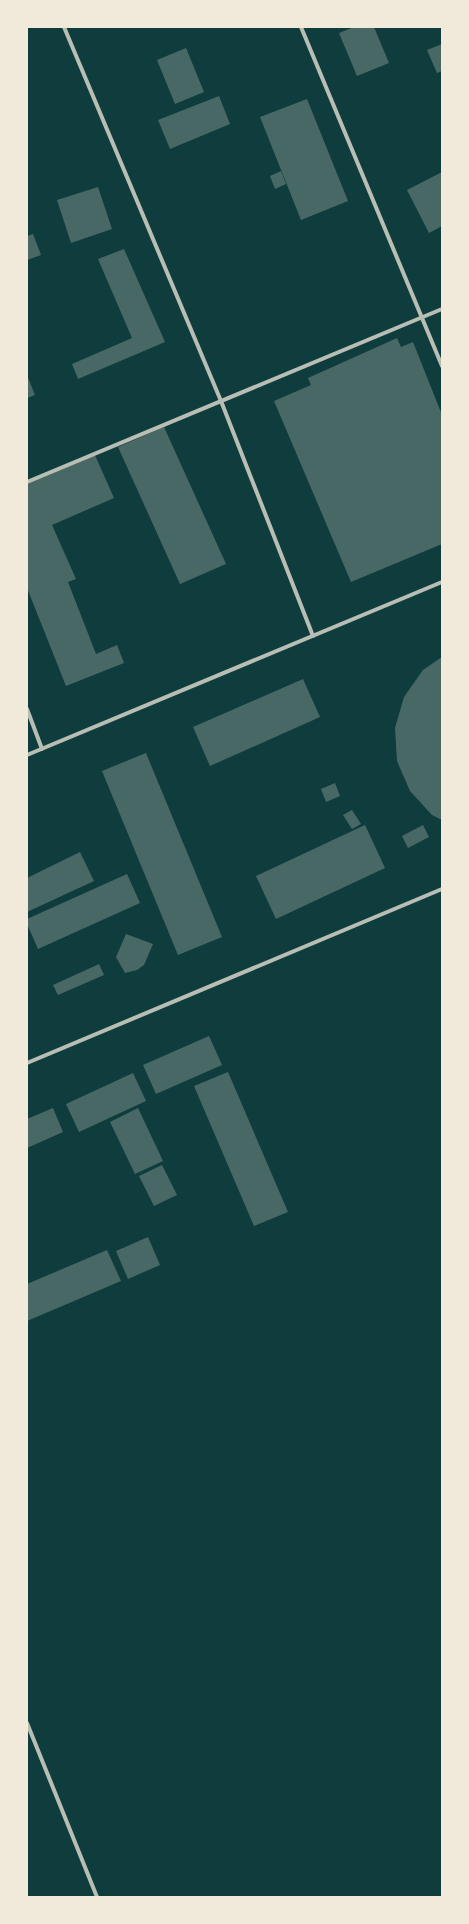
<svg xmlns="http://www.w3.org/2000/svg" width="469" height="1924" font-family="Mulish,sans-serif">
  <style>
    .building { fill: #486865 }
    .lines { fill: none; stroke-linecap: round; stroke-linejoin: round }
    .minor { stroke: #b8beb3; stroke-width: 4 }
  </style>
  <rect width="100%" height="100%" fill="#0f3d3e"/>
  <!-- building -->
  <g class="building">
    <path d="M354,27H374L389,63L357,76L339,33Z"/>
    <path d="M442,44V71L437,73L427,50Z"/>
    <path d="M186,48L204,92L175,104L157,60Z"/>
    <path d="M219,96L230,124L170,149L158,120Z"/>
    <path d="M307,99L348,201L301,220L260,117Z"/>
    <path d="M281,171L286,184L275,189L270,176Z"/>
    <path d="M442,172V226L429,233L407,190Z"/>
    <path d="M98,187L112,229L71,243L57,200Z"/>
    <path d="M33,234L41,255L27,260V236Z"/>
    <path d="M124,249L165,342L78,379L72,364L132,338L98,259Z"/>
    <path d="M397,338L401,347L413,342L442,415V544L351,582L274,401L311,385L308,378Z"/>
    <path d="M27,375L35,395L27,398Z"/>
    <path d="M164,427L226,564L180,584L118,447Z"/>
    <path d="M94,453L114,498L52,525L76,579L68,582L96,654L117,645L124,663L66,686L27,588V482Z"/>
    <path d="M442,657V820L432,815L410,791L397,761L395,728L404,697L423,670Z"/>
    <path d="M303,679L320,717L210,766L193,727Z"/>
    <path d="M146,753L222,937L178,955L102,771Z"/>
    <path d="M335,783L340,796L326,802L321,789Z"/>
    <path d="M352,810L361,824L352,829L343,815Z"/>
    <path d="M365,825L385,868L276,919L256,876Z"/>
    <path d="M423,825L429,837L408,848L402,836Z"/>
    <path d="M80,852L94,881L27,912V878Z"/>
    <path d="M127,874L140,903L38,949L27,924V919Z"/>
    <path d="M126,934L153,944L144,965L137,970L125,973L116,957Z"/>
    <path d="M99,964L104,975L58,995L53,985Z"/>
    <path d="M209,1036L222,1065L156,1094L143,1065Z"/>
    <path d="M228,1072L288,1212L254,1226L194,1086Z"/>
    <path d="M133,1073L146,1101L79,1132L66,1104Z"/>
    <path d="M53,1108L63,1132L27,1148V1119Z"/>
    <path d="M138,1108L163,1161L135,1174L110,1122Z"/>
    <path d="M162,1165L177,1195L154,1206L139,1176Z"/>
    <path d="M148,1237L160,1265L128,1279L116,1251Z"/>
    <path d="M107,1250L121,1281L27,1321V1284Z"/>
  </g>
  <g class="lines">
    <!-- minor -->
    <g class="minor">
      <path d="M64,27L221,401L313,636"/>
      <path d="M301,27L442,366"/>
      <path d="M27,482L442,309"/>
      <path d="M27,709L42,749"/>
      <path d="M27,755L442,582"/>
      <path d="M27,1063L442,889"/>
      <path d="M27,1723L97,1897"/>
    </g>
  </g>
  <!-- border -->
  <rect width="469" height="1924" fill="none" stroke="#f1e9da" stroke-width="56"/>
</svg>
